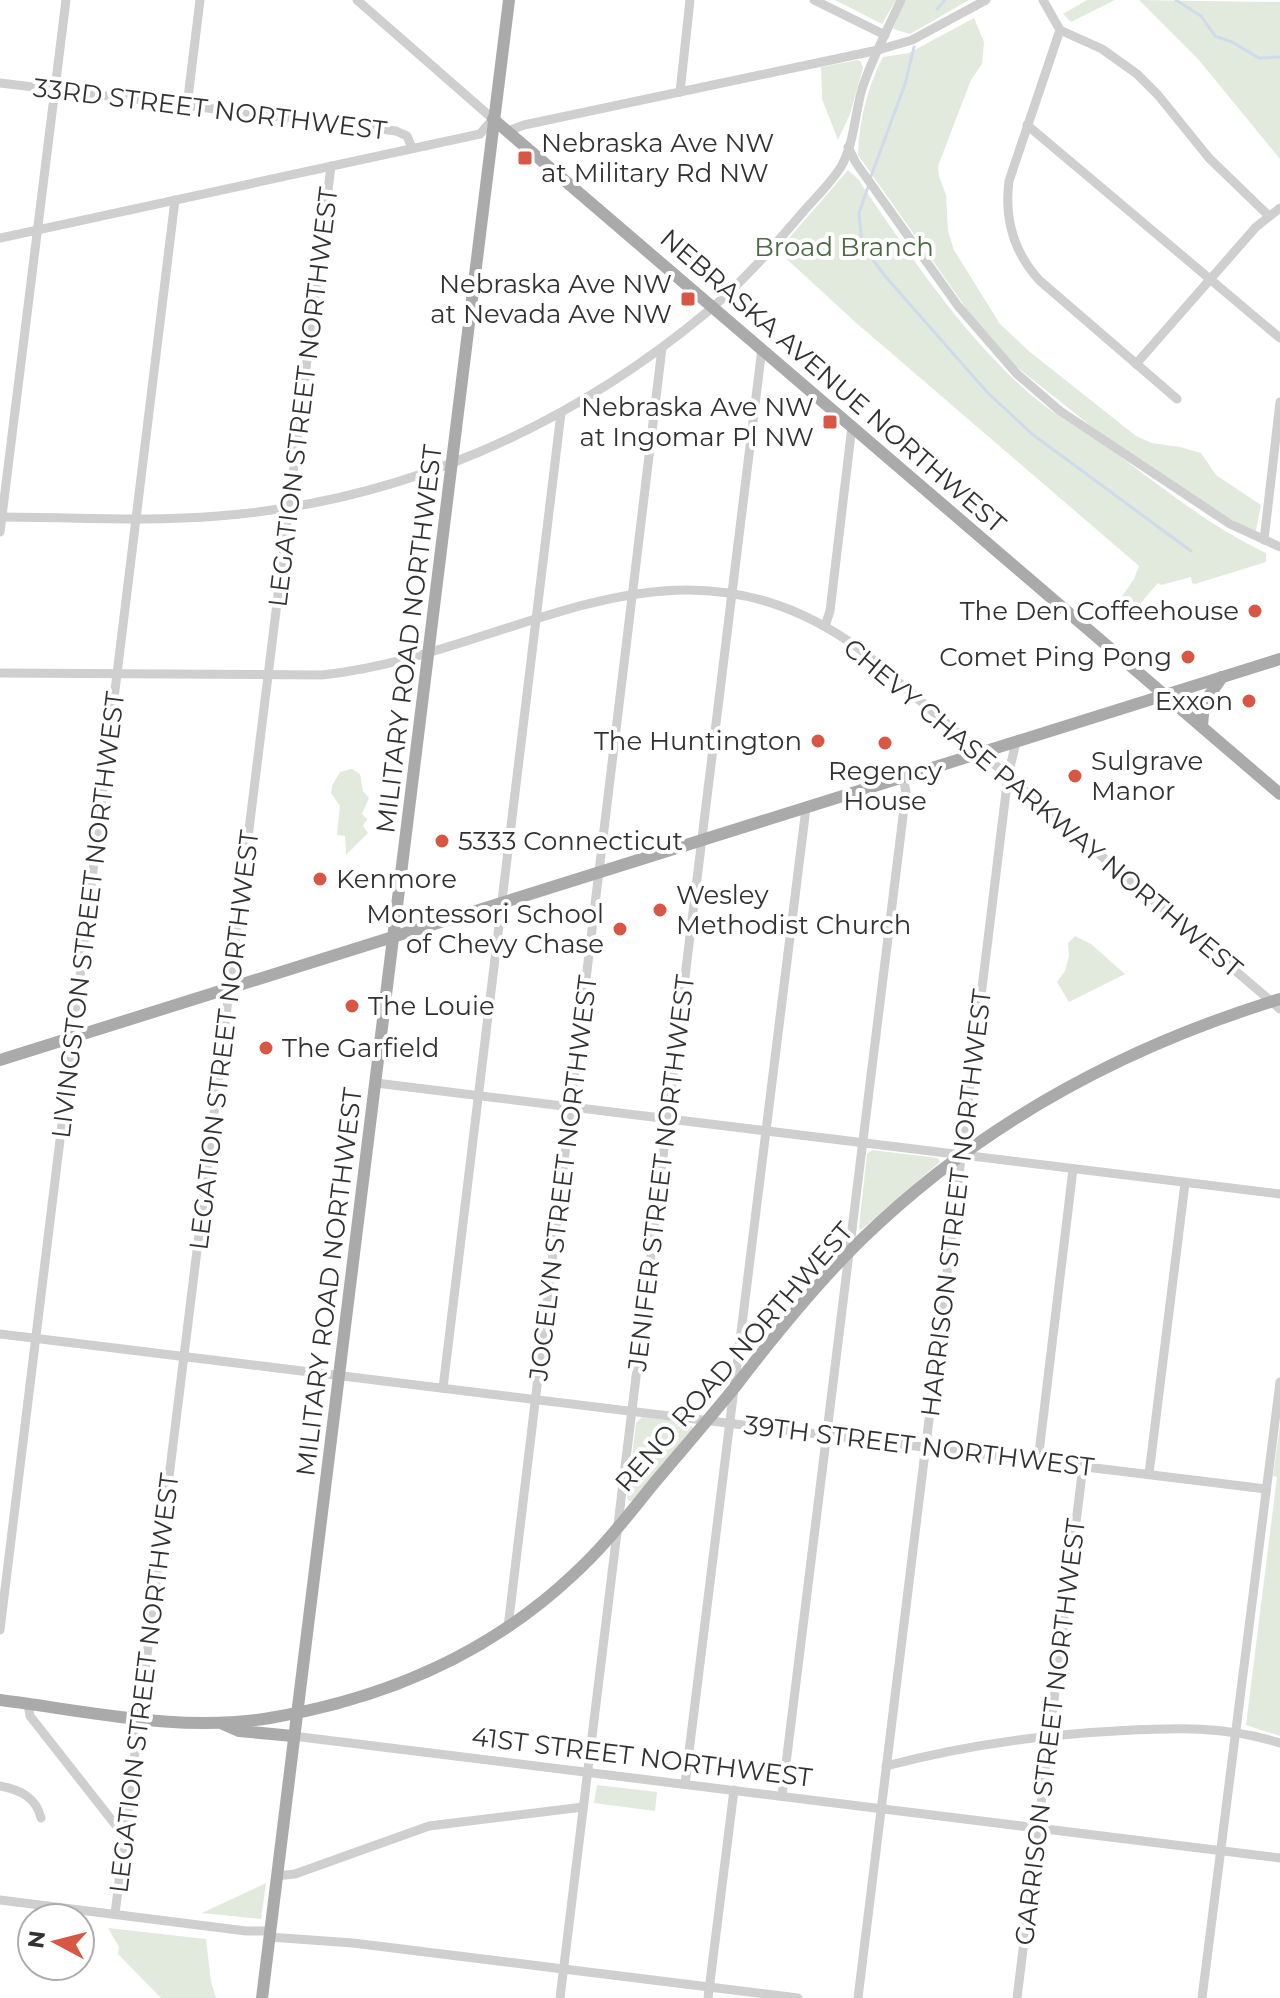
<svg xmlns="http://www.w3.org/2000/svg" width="1280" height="1998" font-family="Montserrat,sans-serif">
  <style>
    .green { fill: #e2eade }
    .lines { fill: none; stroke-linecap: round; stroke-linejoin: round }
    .stream { stroke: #cfdaeb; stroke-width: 3 }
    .minor { stroke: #cfcfcf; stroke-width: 9 }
    .major { stroke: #aaa; stroke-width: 12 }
    .poi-dot { fill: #d85744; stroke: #fff; stroke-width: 3 }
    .labels { text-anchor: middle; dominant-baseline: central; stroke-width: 8; stroke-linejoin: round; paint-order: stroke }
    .street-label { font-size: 26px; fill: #323232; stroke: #fff }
    .poi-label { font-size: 26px; fill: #323232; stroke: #fff; text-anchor: start }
    .park-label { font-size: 26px; fill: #4c6a42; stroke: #fff }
  </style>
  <rect width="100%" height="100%" fill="#fff"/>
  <!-- green -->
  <g class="green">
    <path d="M835,0H896L882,24Z"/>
    <path d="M905,0H969L910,34L893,29Z"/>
    <path d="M1087,0H1115L1071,22L1063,14Z"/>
    <path d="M1139,0L1280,2V159L1198,59Z"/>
    <path d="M974,18L984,42L982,64L971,80L938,166L939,176L946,195L948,231L954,250L1000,324L1030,352L1136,436L1152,443L1180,447L1201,453L1216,475L1261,505L1255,535L1101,434L1009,361L978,325L858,155C859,121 867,88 883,57L909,53Z"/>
    <path d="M858,60L861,62L863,68L850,114L838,140L822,99L821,67Z"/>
    <path d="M848,170L858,179C907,251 956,326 1020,385C1053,416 1093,436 1129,463C1173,496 1217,530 1266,553V562L1195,584L1192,583L1191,577L1161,585L1158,583L1133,612L1130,613L1118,602L1134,579L1139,566L854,321L778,251Z"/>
    <path d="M352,769L360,774L363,791L369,798L362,814L367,819L363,826L368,833L346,855L345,836L337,835L340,806L331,793L332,786L340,772Z"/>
    <path d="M1075,936L1091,944L1125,974L1069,1002L1057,982L1065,971L1069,956L1068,943Z"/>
    <path d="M872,1150L938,1158L940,1162L861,1230L859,1227L867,1154Z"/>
    <path d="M642,1417L690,1423L693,1429L633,1501H629L627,1498L636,1423Z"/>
    <path d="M1280,1425V1736L1246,1725L1277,1477L1273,1476Z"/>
    <path d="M597,1785L657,1792L655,1811L594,1803Z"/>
    <path d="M266,1883L261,1919L202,1913Z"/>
    <path d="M108,1928L206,1939L211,1982L216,1998H161L118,1954L119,1947Z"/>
  </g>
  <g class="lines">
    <!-- stream -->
    <g class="stream">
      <path d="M1176,0L1201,16L1215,36L1232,42L1259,58L1280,57"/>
      <path d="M937,9L945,0"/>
      <path d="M870,179L905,84L914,47"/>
      <path d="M868,187L859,213L862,245L885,276L987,392L1032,434L1191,551"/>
    </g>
    <!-- minor -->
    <g class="minor">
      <path d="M814,0L885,35"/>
      <path d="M1043,0L1060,30L1009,181C1004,219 1013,251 1039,280L1177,399"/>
      <path d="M1060,30L1102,49L1137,74L1158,95L1209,158L1269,216"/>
      <path d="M0,83L396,131L407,136L412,148"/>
      <path d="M680,92L690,0"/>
      <path d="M187,106L200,0"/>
      <path d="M1027,125L1280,338"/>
      <path d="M508,131L524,125L878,50L912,40L986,0"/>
      <path d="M848,147L856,163L958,306L1017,374L1060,411L1230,524L1280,547"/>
      <path d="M0,238L480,134L493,119L357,0"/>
      <path d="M1136,364L1256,227L1280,208"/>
      <path d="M0,517C72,517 146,522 218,516C400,502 568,428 707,312C743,282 773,247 803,212C816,197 832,182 842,165C854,143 855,113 862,89C872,58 888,29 901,0"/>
      <path d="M0,532L66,0"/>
      <path d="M1264,540L1280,402"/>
      <path d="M825,626L830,611L852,426"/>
      <path d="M0,673L322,675C516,654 672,511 861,650L1280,1009"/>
      <path d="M376,1083L1280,1194"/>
      <path d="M0,1334L1266,1489"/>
      <path d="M443,1388L561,413"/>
      <path d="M1038,1461L1073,1169"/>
      <path d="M1149,1474L1185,1183"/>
      <path d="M508,1627L662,348"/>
      <path d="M0,1630L175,200"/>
      <path d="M28,1704L30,1716L125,1837"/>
      <path d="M293,1736L1280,1858"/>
      <path d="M886,1766C962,1746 1038,1735 1116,1731C1174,1728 1223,1725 1280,1743"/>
      <path d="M685,1784L806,808"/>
      <path d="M0,1786C20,1790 36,1797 41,1818"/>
      <path d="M782,1796L906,792L903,777"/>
      <path d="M276,1876L295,1874L429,1826L583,1807"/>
      <path d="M0,1900L246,1931H270"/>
      <path d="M115,1914L331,166"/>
      <path d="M269,1937L353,1943L798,1998"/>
      <path d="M560,1998L762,348"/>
      <path d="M708,1998L734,1790"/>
      <path d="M858,1998L1008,776L1016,742"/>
      <path d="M1017,1998L1083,1466"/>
      <path d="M1202,1998L1280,1382"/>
    </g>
    <!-- major -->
    <g class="major">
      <path d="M493,119L1280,794"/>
      <path d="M1202,726L1204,703L1222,677"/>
      <path d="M0,1060L1280,659"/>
      <path d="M0,1700C88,1711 181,1733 270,1718C383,1699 489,1654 573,1575C604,1547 629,1514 655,1482C682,1450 709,1419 735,1387C774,1336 815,1285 861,1240C979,1125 1123,1047 1280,999"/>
      <path d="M223,1724L239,1731L293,1736"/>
      <path d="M262,1998L509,0"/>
    </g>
  </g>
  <!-- markers -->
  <g class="poi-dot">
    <rect x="517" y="150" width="16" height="16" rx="4"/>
    <rect x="680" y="291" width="16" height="16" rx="4"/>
    <rect x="822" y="414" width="16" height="16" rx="4"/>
    <circle cx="1255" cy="611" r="8"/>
    <circle cx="1188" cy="657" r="8"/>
    <circle cx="1249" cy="701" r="8"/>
    <circle cx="818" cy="741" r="8"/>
    <circle cx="885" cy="743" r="8"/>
    <circle cx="1075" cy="776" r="8"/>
    <circle cx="442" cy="841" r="8"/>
    <circle cx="320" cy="879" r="8"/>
    <circle cx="660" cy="910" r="8"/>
    <circle cx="620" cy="929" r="8"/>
    <circle cx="352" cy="1006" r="8"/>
    <circle cx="266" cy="1048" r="8"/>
  </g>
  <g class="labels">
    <!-- street labels -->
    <g class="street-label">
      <text transform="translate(210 109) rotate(7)">33RD STREET NORTHWEST</text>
      <text transform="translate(833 381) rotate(41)">NEBRASKA AVENUE NORTHWEST</text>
      <text transform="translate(303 397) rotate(-83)">LEGATION STREET NORTHWEST</text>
      <text transform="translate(409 639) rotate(-83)">MILITARY ROAD NORTHWEST</text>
      <text transform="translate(1043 808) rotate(40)">CHEVY CHASE PARKWAY NORTHWEST</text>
      <text transform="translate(88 915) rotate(-83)">LIVINGSTON STREET NORTHWEST</text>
      <text transform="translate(224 1040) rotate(-83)">LEGATION STREET NORTHWEST</text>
      <text transform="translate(661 1173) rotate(-83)">JENIFER STREET NORTHWEST</text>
      <text transform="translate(563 1178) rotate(-83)">JOCELYN STREET NORTHWEST</text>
      <text transform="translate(956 1203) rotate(-83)">HARRISON STREET NORTHWEST</text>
      <text transform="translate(329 1282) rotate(-83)">MILITARY ROAD NORTHWEST</text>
      <text transform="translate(734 1357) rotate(-49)">RENO ROAD NORTHWEST</text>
      <text transform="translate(919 1446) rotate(7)">39TH STREET NORTHWEST</text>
      <text transform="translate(144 1683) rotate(-83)">LEGATION STREET NORTHWEST</text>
      <text transform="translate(1050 1732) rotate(-83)">GARRISON STREET NORTHWEST</text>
      <text transform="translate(642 1757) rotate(7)">41ST STREET NORTHWEST</text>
    </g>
    <!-- poi labels -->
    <g class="poi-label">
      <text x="541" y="143">Nebraska Ave NW<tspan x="541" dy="30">at Military Rd NW</tspan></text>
      <text x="672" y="284" text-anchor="end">Nebraska Ave NW<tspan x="672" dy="30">at Nevada Ave NW</tspan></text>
      <text x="814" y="407" text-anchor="end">Nebraska Ave NW<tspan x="814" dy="30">at Ingomar Pl NW</tspan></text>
      <text x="1239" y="611" text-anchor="end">The Den Coffeehouse</text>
      <text x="1172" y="657" text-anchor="end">Comet Ping Pong</text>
      <text x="1233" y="701" text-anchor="end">Exxon</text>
      <text x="802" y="741" text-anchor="end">The Huntington</text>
      <text x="1091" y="761">Sulgrave<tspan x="1091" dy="30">Manor</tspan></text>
      <text x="885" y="771" text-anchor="middle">Regency<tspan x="885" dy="30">House</tspan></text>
      <text x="458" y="841">5333 Connecticut</text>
      <text x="336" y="879">Kenmore</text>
      <text x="676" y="895">Wesley<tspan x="676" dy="30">Methodist Church</tspan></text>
      <text x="604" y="914" text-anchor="end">Montessori School<tspan x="604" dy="30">of Chevy Chase</tspan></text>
      <text x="368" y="1006">The Louie</text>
      <text x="282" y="1048">The Garfield</text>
    </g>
    <!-- park labels -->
    <g class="park-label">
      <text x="844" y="247">Broad Branch</text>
    </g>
  </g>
  <!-- north arrow -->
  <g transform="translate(56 1942) rotate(277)"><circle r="38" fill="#ffffff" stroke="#adadad" stroke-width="2"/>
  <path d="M0-6L14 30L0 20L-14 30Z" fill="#d85744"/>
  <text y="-12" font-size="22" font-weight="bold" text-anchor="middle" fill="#323232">N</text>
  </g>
</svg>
